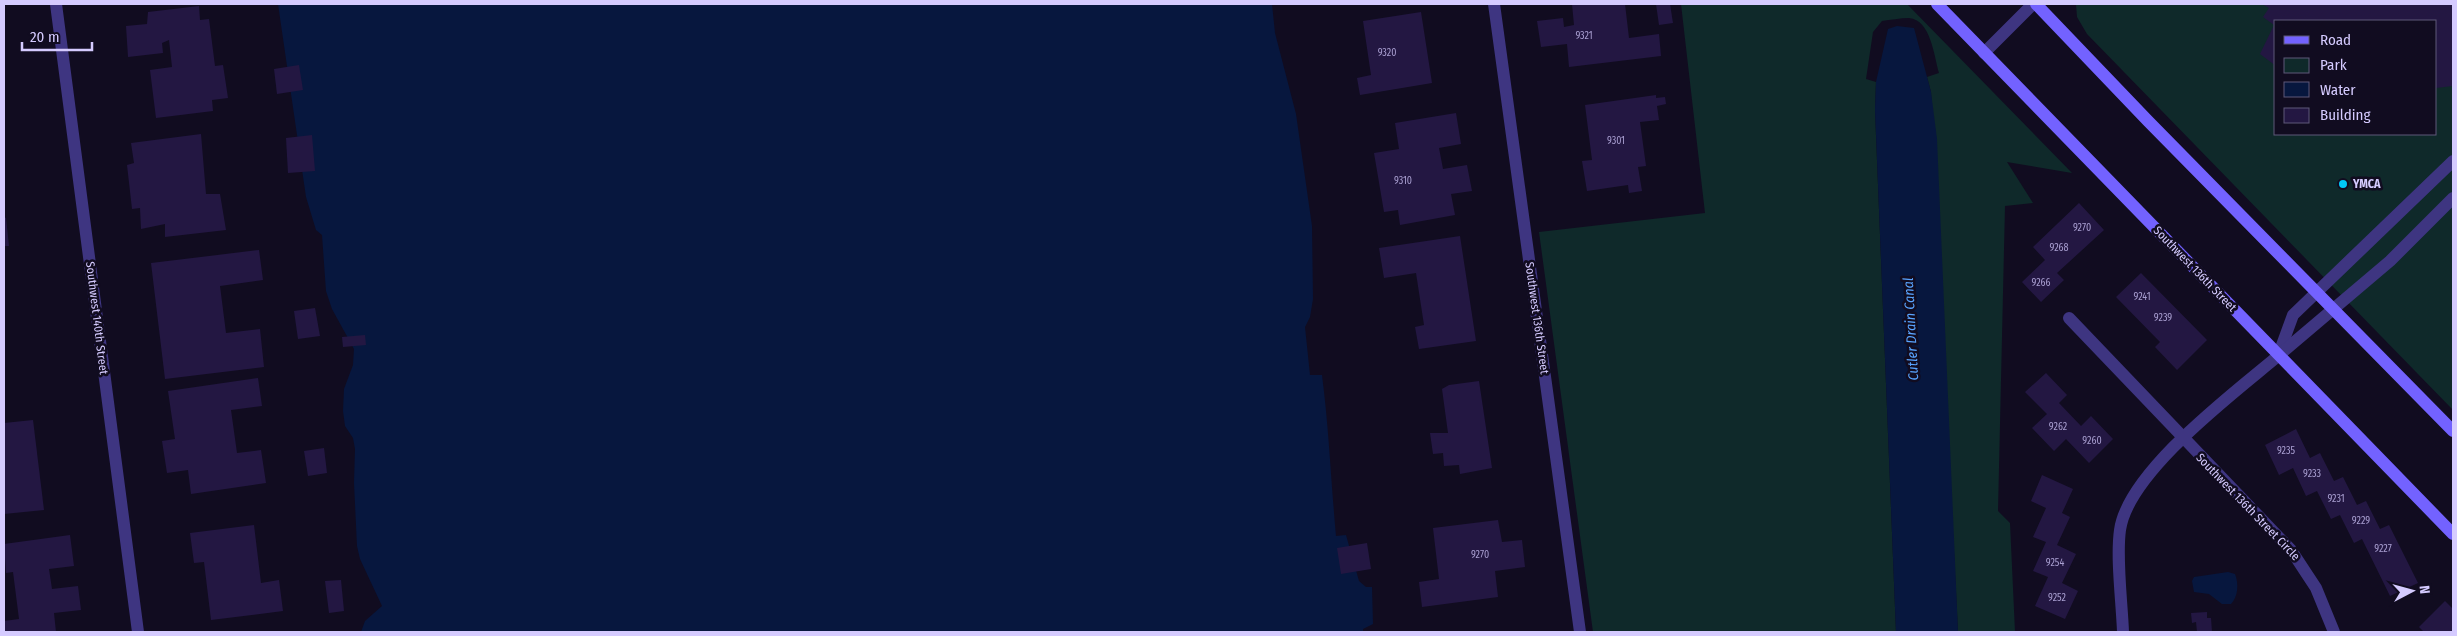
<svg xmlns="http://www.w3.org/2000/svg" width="2457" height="636" font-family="'Fira Sans Condensed',sans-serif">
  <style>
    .green { fill: #0f292a; fill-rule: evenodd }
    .water { fill: #07173e }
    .building { fill: #231742 }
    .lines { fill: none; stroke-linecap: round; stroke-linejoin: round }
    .lane { stroke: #3e3581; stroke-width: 12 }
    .street { stroke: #3e3581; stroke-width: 12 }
    .secondary { stroke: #7362ff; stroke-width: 12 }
    .poi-dot { fill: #00c9f6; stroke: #110c20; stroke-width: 2 }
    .labels { text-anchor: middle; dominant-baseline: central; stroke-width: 5; stroke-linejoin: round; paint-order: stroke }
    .number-label { font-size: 10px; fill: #a89ed0 }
    .poi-label { font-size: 12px; font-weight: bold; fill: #d5cbff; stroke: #110c20; text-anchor: start }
    .street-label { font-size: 12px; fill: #d5cbff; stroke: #110c20 }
    .water-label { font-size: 14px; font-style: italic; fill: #59a4ff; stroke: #110c20 }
  </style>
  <rect width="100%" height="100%" fill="#110c20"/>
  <!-- green -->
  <g class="green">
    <path d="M1681,4H1907L2072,173L2007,162L2033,203L2005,206L1998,511L2010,523L2015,632H1958L1931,92L1927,77L1939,73C1934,56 1931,20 1909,18C1900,18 1890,20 1882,21L1873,32L1866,79L1876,82L1875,110L1896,632H1593L1539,232L1705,213Z"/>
    <path d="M2076,4H2453V410L2087,34L2077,17ZM2276,21H2436V134H2276Z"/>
  </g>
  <!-- water -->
  <g class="water">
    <path d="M278,4H1272L1275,33L1296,114L1312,226L1313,299L1310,317L1305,327L1310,375H1322C1329,429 1331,482 1336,536L1346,535L1359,581L1366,587H1372L1373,624L1363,629V632H361L365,621L382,606L360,559L357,546L354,483L355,449L353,438L345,426L343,411L344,389L353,365L354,349L332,309L326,291L322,235L316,230L306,197Z"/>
    <path d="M1897,26L1914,28L1931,92L1937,139L1958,632H1896L1875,110L1876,82L1888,29Z"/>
    <path d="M2228,572L2235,574C2239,584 2238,597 2231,604H2222L2209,594L2194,592L2192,581L2194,577Z"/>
  </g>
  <!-- building -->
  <g class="building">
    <path d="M1572,4H1625L1629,38L1659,34L1661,56L1569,67L1567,44L1541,47L1537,21L1563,18L1564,27L1574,25Z"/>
    <path d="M1656,4H1670L1673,23L1659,25Z"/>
    <path d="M2262,4H2453V86L2436,88V21H2276V66L2260,54L2274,25L2263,17L2269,8Z"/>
    <path d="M199,6L200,20L209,19L215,66L223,65L228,98L212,100L213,111L156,118L150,70L172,67L169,40L162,43L163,53L128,57L126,26L147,24L148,12Z"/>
    <path d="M1421,12L1432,83L1360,95L1357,78L1371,75L1363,21Z"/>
    <path d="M299,65L303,90L277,94L274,69Z"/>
    <path d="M1656,95V98L1665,97L1666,104L1657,106L1659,120L1640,122L1646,166L1638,167L1642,191L1629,193L1628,185L1587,191L1582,161L1592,160L1585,105Z"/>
    <path d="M1456,113L1461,144L1439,148L1443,169L1467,165L1472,191L1451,194L1455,215L1400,225L1398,210L1384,212L1374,153L1399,149L1395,123Z"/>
    <path d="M201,134L206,194H220L226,230L165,237V224L141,229L140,208L132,209L127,165L134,163L131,143Z"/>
    <path d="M312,135L315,171L288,173L286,138Z"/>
    <path d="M2079,203L2104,230L2057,273L2064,280L2041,302L2022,282L2045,260L2033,247Z"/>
    <path d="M4,217L6,218L9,246H4Z"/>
    <path d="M1460,236L1476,341L1419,349L1415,327L1424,325L1416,273L1384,278L1379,248Z"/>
    <path d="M259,250L263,280L220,286L226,333L260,329L264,367L165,379L151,263Z"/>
    <path d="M2141,273L2207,340L2177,370L2155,347L2160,342L2116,297Z"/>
    <path d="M315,308L320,336L298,339L294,311Z"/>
    <path d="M365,335L366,345L343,347L342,337Z"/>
    <path d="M2046,373L2067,395L2059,403L2081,426L2091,416L2113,439L2089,463L2066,439L2054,451L2032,428L2047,414L2025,392Z"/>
    <path d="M258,378L262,406L231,410L237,453L261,450L266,483L191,494L188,470L167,473L162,441L175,439L168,391Z"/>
    <path d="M1479,381L1492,468L1460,474L1459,465L1444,466L1443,453L1433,454L1430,433H1448L1442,389L1449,385Z"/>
    <path d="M33,420L44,510L4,514V423Z"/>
    <path d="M2296,429L2310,458L2320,453L2334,481L2343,477L2357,505L2366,501L2380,529L2389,525L2418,583L2390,596L2362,539L2354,543L2340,515L2331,519L2317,491L2306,496L2293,468L2279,475L2265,445Z"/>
    <path d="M324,448L327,473L308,476L304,451Z"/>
    <path d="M2042,475L2073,489L2062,513L2070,517L2057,545L2076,554L2062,583L2078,591L2065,619L2035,606L2048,577L2033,571L2046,542L2033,537L2046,508L2031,501Z"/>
    <path d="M1498,520L1502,542L1522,540L1525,567L1495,571L1498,597L1422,607L1419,582L1439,579L1433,528Z"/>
    <path d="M254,525L261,583L279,580L283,611L211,620L204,562L194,563L190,533Z"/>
    <path d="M70,535L74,566L49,569L52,589L78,586L81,610L54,613L56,632H4V621L19,619L13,572L6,573L4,544Z"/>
    <path d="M1367,543L1371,569L1341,574L1337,548Z"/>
    <path d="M341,580L344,611L329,613L325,581Z"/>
    <path d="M2445,601L2453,609V632H2424L2419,627Z"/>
    <path d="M2207,612V618H2211L2212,632H2197L2196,622L2192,623L2191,613Z"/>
  </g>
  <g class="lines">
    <!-- lane -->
    <g class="lane">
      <path d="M2278,356L2293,315L2453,161"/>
      <path d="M2278,356L2390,261L2453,198"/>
    </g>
    <!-- street -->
    <g class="street">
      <path d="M56,4L138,632"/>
      <path d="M1494,4L1580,632"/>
      <path d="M1984,53L2033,4"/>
      <path d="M2069,318L2291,550L2316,588L2334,632"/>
      <path d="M2123,632C2122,603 2116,558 2120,530C2128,472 2234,393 2278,356"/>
    </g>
    <!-- secondary -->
    <g class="secondary">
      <path d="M1937,4L2453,534"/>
      <path d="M2036,4L2148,121L2453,431"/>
    </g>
  </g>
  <!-- markers -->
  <circle class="poi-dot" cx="2343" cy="184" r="5"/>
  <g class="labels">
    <!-- number labels -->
    <g class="number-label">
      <text x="1584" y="36">9321</text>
      <text x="1387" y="53">9320</text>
      <text x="1616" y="141">9301</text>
      <text x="1403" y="181">9310</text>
      <text x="2082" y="228">9270</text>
      <text x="2059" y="248">9268</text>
      <text x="2041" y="283">9266</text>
      <text x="2142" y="297">9241</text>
      <text x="2163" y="318">9239</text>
      <text x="2058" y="427">9262</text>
      <text x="2092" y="441">9260</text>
      <text x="2286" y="451">9235</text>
      <text x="2312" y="474">9233</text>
      <text x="2336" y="499">9231</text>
      <text x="2361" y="521">9229</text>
      <text x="2383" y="549">9227</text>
      <text x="1480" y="555">9270</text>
      <text x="2055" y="563">9254</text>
      <text x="2057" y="598">9252</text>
    </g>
    <!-- poi labels -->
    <g class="poi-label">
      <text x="2353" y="184">YMCA</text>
    </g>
    <!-- street labels -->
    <g class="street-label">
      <text transform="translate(2195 269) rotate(46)">Southwest 136th Street</text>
      <text transform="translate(97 318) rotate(83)">Southwest 140th Street</text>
      <text transform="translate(1537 318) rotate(82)">Southwest 136th Street</text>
      <text transform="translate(2248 507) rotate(46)">Southwest 136th Street Circle</text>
    </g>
    <!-- water labels -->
    <g class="water-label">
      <text transform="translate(1911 329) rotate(-93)">Cutler Drain Canal</text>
    </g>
  </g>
  <!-- border -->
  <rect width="2457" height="636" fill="none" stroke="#d5cbff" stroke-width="10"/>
  <!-- legend -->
  <rect x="2274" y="20" width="162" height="115" fill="#110c20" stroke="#5f5879"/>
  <rect x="2284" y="36" width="25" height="8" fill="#7362ff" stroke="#5f5879"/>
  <text x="2320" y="45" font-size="15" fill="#d5cbff">Road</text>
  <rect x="2284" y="58" width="25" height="15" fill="#0f292a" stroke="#5f5879"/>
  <text x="2320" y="70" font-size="15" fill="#d5cbff">Park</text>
  <rect x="2284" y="82" width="25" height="15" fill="#07173e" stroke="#5f5879"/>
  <text x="2320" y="95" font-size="15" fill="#d5cbff">Water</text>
  <rect x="2284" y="108" width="25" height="15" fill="#231742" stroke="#5f5879"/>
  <text x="2320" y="120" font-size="15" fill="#d5cbff">Building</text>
  <!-- north arrow -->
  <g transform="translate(2412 591) rotate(84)" stroke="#110c20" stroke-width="4" paint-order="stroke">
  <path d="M0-4L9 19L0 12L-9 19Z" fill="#d5cbff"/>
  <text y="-8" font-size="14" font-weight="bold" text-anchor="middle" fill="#d5cbff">N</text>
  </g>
  <!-- scale -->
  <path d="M22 42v8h70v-8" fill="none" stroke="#d5cbff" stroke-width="2.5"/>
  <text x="30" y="42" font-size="15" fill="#d5cbff" stroke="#110c20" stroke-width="4" paint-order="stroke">20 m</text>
</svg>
